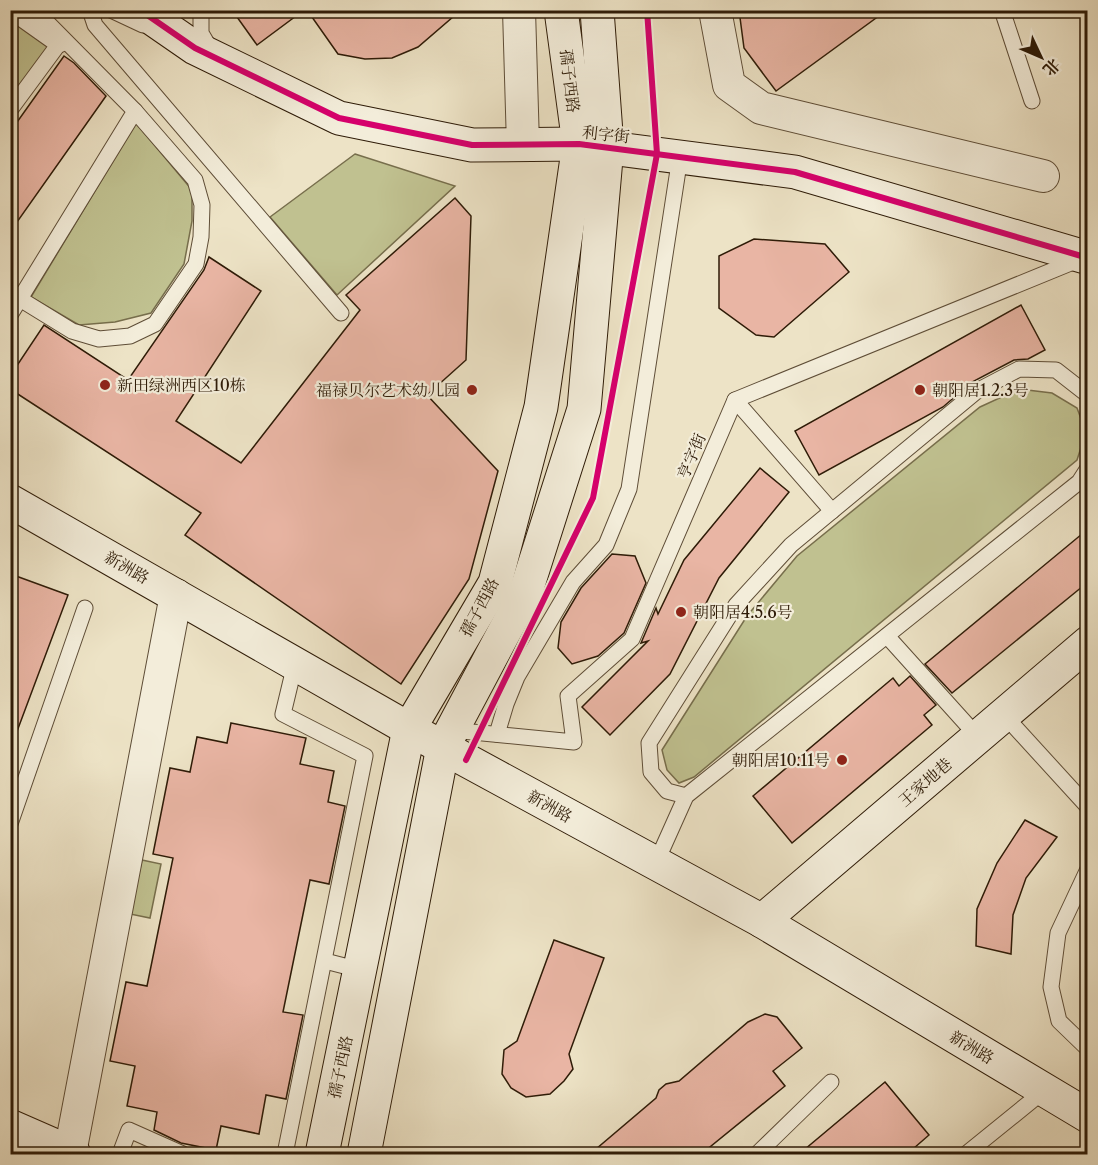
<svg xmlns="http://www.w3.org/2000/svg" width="1098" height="1165" font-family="'Libre Caslon Text','Noto Serif SC',serif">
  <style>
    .green { fill: #c0c190; stroke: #776e4c; stroke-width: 1.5 }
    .building { fill: #e9b5a4; stroke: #2e1b07; stroke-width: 1.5 }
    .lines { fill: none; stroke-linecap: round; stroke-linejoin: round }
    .lane-casing { stroke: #5e4d37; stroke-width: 17 }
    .street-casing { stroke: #5e4d37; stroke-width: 34 }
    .secondary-casing { stroke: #2e1b07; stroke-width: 35 }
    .lane { stroke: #f3edda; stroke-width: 15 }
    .street { stroke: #f3edda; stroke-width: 32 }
    .secondary { stroke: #f3edda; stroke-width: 33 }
    .cycleway-casing { stroke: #f3edda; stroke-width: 10 }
    .cycleway { stroke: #d6006c; stroke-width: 6 }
    .poi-dot { fill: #8f2418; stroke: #f3edda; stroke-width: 2 }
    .labels { text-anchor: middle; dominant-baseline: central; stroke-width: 4.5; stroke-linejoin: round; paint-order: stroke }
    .street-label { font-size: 16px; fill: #2e1b07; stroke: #f3edda }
    .poi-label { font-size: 16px; fill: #2e1b07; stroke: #f3edda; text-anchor: start }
  </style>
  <rect width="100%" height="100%" fill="#ede3c6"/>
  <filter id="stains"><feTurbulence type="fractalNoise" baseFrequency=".00333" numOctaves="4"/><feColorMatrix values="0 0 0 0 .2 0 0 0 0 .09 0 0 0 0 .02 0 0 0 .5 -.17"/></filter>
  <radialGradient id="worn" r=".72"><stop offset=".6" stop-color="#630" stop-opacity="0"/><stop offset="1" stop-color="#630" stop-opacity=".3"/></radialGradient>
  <!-- green -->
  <g class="green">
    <path d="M11,11L57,44L11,108Z"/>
    <path d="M136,123L192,190V221L184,264L151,313L115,322L79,325L31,297Z"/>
    <path d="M355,154L455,186L337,295L270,217Z"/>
    <path d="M1019,389L1052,393L1077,408L1086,432L1077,460L694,777L679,783L667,770L662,750L747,616L797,556L980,407Z"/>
    <path d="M142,860L161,864L150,918L130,914Z"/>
  </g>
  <!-- building -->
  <g class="building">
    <path d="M232,10H304L257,45Z"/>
    <path d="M307,10H461L418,47L392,58L365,59L338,54Z"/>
    <path d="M739,10H887L776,91L744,48Z"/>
    <path d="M64,56L74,63L106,96L10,232V132Z"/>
    <path d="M455,198L471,216L466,360L427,395L498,471L469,579L401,684L185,535L201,513L10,389V376L44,325L128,380L204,270L209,257L261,291L176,421L241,463L360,310L346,295Z"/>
    <path d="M754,239L825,244L849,272L774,337L756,335L719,308V256Z"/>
    <path d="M1021,305L1045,350L1028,359L1014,360L972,382L943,407L819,475L795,431Z"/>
    <path d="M760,468L789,492L719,578L670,674L610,735L582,707L648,641L641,643L656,608L658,614L684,560Z"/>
    <path d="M1088,529V582L952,693L925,664Z"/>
    <path d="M612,554L635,556L646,583L624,633L598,656L572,664L558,648L561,622L581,588Z"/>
    <path d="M16,576L68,595L13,742H10V592Z"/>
    <path d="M910,676L936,705L924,715L932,725L792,843L753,796L893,678L899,686Z"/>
    <path d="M231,723L306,738L300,764L334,771L328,802L345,806L329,884L310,880L283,1012L303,1015L286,1099L266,1095L259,1134L221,1126L216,1150L181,1143L154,1130L157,1112L127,1106L135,1066L110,1061L126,982L147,986L173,858L153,854L170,768L190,772L197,737L227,743Z"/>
    <path d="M1025,820L1057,837L1026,878L1013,915L1011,954L976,946L977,909L997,863Z"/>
    <path d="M554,940L604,958L569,1054L573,1069L564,1081L550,1094L526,1097L511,1088L502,1074L504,1050L517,1041Z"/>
    <path d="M765,1014L777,1017L802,1048L773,1071L785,1086L700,1155H589L656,1098L659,1090L666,1084L679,1081L748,1022Z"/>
    <path d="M885,1082L929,1135L906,1155H798Z"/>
  </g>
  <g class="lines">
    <!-- lane casing -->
    <g class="lane-casing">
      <g id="lane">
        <path d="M90,10L95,25L341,313"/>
        <path d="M111,10L143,25"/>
        <path d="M201,10V33L211,50"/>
        <path d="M1002,10L1032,101"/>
        <path d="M10,11L58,45L62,44"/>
        <path d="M10,110L58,45"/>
        <path d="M20,299L72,331L99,339L130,336L155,324L196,264L201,237L202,205L195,180L135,111"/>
        <path d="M10,315L135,111L35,10"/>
        <path d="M735,400L832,511"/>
        <path d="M887,636L978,737"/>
        <path d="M1004,715L1088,807"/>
        <path d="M452,730L574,742L568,696L632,639L735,400L1078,260"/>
        <path d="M497,734L506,704L517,677L573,582L606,545L629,489L680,157"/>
        <path d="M686,796L667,791L651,772L649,743L736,605L791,545L977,391L1019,369L1056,370L1088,395"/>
        <path d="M10,824L85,608"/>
        <path d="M656,863L686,796L1079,482L1088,468"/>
        <path d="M1088,869L1058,933L1051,987L1059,1021L1088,1049"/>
        <path d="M325,961L360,970"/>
        <path d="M120,1154L129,1130L183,1154"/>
        <path d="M285,1154L365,756L283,714L295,664"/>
        <path d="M757,1154L831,1082"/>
        <path d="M966,1154L1045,1090"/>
      </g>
    </g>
    <!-- street casing -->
    <g class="street-casing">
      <g id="street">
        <path d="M519,10L523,145"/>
        <path d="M715,10L729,85L761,108L1043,176"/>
        <path d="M70,1153L176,595"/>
      </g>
    </g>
    <!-- secondary casing -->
    <g class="secondary-casing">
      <g id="secondary">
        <path d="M140,10L195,48L339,118L472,145L579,144L795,172L1085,257"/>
        <path d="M10,501L409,729L762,921L1088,1116"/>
        <path d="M762,921L1088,643"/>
        <path d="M10,1126L74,1154"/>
        <path d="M322,1154L409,729L495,583L541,407L579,144L561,10"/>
        <path d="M364,1154L443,747L526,591L584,409L607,147L597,10"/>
      </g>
    </g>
    <!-- lane -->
    <use href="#lane" class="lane"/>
    <!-- street -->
    <use href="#street" class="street"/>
    <!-- secondary -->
    <use href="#secondary" class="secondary"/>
    <!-- cycleway casing -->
    <g class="cycleway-casing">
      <g id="cycleway">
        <path d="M140,10L195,48L339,118L472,145L579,144L795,172L1088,258"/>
        <path d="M466,760L593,498L657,154L647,10"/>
      </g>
    </g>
    <!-- cycleway -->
    <use href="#cycleway" class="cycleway"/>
  </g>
  <!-- markers -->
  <g class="poi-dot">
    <circle cx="105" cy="385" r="6"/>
    <circle cx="472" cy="390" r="6"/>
    <circle cx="920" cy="390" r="6"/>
    <circle cx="681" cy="612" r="6"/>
    <circle cx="842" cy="760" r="6"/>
  </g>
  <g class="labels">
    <!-- street labels -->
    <g class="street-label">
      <text transform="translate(570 81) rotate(83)">孺子西路</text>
      <text transform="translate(606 134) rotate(6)">利字街</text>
      <text transform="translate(691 456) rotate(-67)">亨字街</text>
      <text transform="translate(127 567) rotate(30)">新洲路</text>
      <text transform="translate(479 607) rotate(-62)">孺子西路</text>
      <text transform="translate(925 782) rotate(-41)">王家地巷</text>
      <text transform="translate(550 806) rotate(29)">新洲路</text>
      <text transform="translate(972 1047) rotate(31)">新洲路</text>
      <text transform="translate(340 1067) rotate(-78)">孺子西路</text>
    </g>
    <!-- poi labels -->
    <g class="poi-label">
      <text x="117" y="385">新田绿洲西区10栋</text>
      <text x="460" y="390" text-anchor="end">福禄贝尔艺术幼儿园</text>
      <text x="932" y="390">朝阳居1.2.3号</text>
      <text x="693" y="612">朝阳居4.5.6号</text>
      <text x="830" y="760" text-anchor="end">朝阳居10.11号</text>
    </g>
  </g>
  <!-- margin -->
  <rect width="1098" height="1165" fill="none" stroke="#ede3c6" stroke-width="36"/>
  <rect x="12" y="12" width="1074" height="1141" fill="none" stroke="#2e1b07" stroke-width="3"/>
  <rect x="18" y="18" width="1062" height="1129" fill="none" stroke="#2e1b07" stroke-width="1.5"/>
  <!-- north arrow -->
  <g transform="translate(1041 57) rotate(134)" stroke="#f3edda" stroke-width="4.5" paint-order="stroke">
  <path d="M0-4.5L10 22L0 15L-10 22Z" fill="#2e1b07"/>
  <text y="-9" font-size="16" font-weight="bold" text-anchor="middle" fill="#2e1b07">北</text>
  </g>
  <rect width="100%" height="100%" filter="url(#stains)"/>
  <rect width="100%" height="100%" fill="url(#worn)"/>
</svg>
